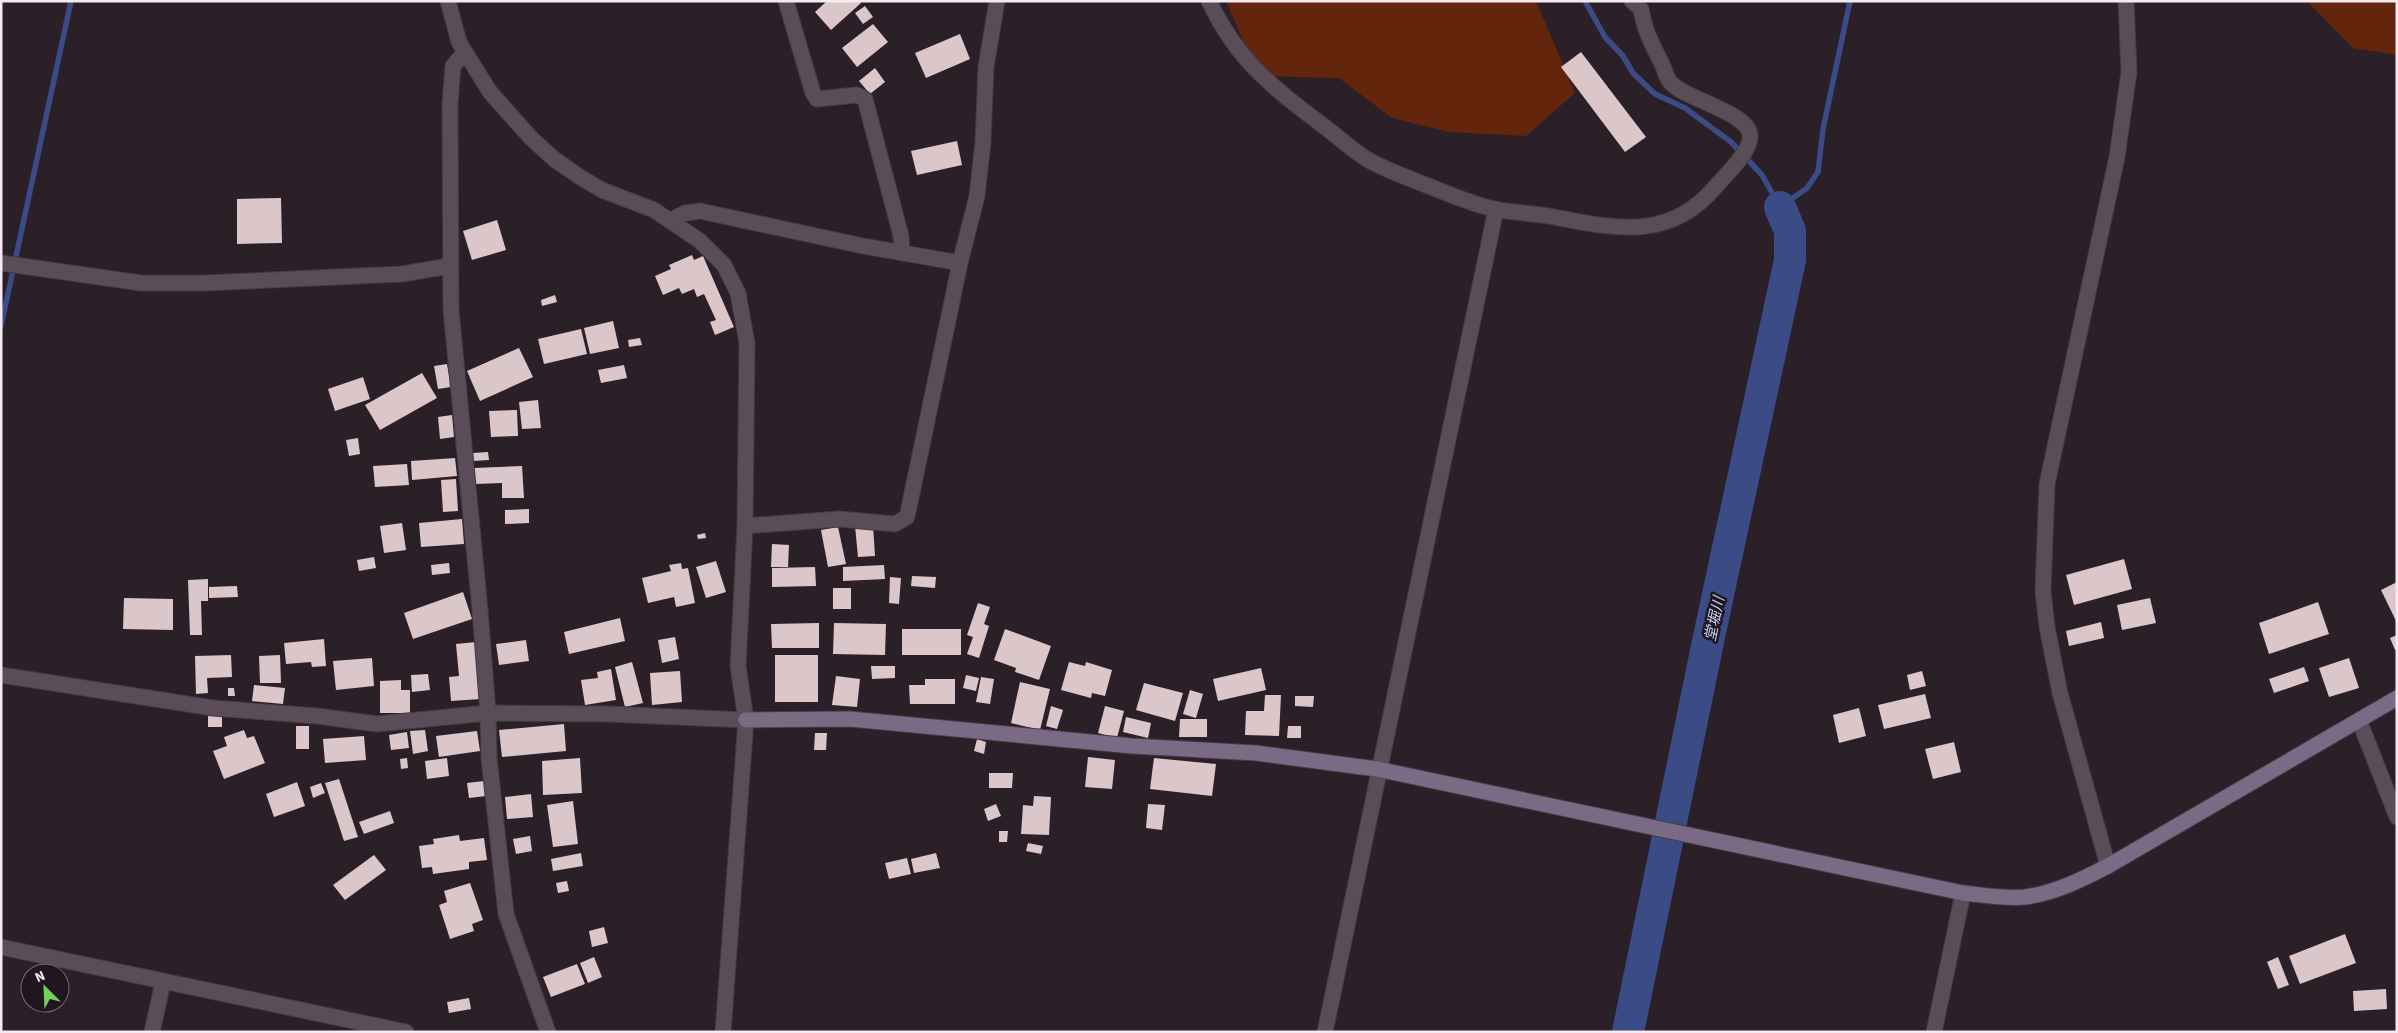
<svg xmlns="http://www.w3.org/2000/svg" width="2398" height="1033" font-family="'Source Sans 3','Noto Sans JP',sans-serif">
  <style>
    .green { fill: #63260c }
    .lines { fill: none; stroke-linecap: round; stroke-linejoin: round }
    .stream { stroke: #3a4b86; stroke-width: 5.5 }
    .river { stroke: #3a4b86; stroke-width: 32 }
    .building { fill: #dbc7ca }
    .street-casing { stroke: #443b42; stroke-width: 17 }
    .secondary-casing { stroke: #443b42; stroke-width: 17 }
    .street { stroke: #5a4d57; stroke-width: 15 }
    .secondary { stroke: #7b6a86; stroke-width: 15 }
    .labels { text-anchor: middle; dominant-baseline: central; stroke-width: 5; stroke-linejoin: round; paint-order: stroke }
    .water-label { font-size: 15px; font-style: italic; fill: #c8d5f9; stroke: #21161f }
  </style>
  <rect width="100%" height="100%" fill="#2b2028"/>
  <!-- green -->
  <g class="green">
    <path d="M1226,1H1536L1575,93L1526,136L1449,132L1392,118L1339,78L1258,76Z"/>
    <path d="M2307,1H2397V55L2353,48Z"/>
  </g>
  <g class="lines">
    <!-- stream -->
    <g class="stream">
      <path d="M1585,1L1605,37L1623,56L1633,73L1655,94L1685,108L1731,142L1762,175L1780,207L1807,188L1818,172L1823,129L1850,1"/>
      <path d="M1,326L71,1"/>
    </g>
    <!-- river -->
    <path class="river" d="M1628,1032L1710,632L1790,260V231L1780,207"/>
  </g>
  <!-- building -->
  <g class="building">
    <path d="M827,1H860L861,3L831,30L815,12Z"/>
    <path d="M865,6L873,17L863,24L855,13Z"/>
    <path d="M873,24L888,42L857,67L842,48Z"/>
    <path d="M960,34L970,59L926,78L915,53Z"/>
    <path d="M1581,52L1646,137L1625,152L1561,67Z"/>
    <path d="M875,68L885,82L870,94L859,81Z"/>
    <path d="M957,141L962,165L917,175L911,151Z"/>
    <path d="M281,198L282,243L237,244V199Z"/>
    <path d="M497,220L506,250L472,260L463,231Z"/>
    <path d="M692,255L694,260L703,256L734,327L715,335L710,322L716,320L704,294L697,297L694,289L682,294L679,288L663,295L655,276L671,269L669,265Z"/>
    <path d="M555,295L557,302L542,306L541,300Z"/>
    <path d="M613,321L619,348L590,354L584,328Z"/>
    <path d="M581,329L587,354L544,364L538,339Z"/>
    <path d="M640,338L642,345L629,347L628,340Z"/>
    <path d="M519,348L533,377L480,401L467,371Z"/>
    <path d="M447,364L451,387L438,389L434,366Z"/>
    <path d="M624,365L627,378L601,383L598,370Z"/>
    <path d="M422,373L437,398L380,430L365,405Z"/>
    <path d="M363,377L370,399L335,411L328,389Z"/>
    <path d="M538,400L541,428L522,429L519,402Z"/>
    <path d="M517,410L518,436L491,437L489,411Z"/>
    <path d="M452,415L454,437L440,439L438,417Z"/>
    <path d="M358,438L360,454L349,456L346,440Z"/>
    <path d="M488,452L489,460L473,461V453Z"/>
    <path d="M455,458L457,476L412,480L411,461Z"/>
    <path d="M407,464L409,485L375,487L373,466Z"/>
    <path d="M522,466L524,498H502V483L475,484L474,468Z"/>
    <path d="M456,479L458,511L443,512L441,480Z"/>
    <path d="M529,509V523L505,524V510Z"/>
    <path d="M462,519L464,544L421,547L419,523Z"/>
    <path d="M402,523L406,550L384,553L380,526Z"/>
    <path d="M873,525L875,556L858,557L855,526Z"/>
    <path d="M838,527L846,564L828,567L821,530Z"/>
    <path d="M705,533L706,538L698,539L697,535Z"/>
    <path d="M772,544L789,545L788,567H771Z"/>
    <path d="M374,557L376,568L359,571L357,560Z"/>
    <path d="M2124,559L2132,589L2074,605L2066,575Z"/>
    <path d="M716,561L726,592L706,598L696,567Z"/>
    <path d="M449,563L450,573L432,575L431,565Z"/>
    <path d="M681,563L682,569L688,568L695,603L676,607L674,597L648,603L642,578L671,571L669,565Z"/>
    <path d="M884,565L885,579L843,581V567Z"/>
    <path d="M815,567L816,586L772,587V568Z"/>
    <path d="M912,576L936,577L935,588L911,586Z"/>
    <path d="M890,577L901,578L899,604L889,603Z"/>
    <path d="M208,579V601H201L202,635H190L188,580Z"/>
    <path d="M2397,582V623L2381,590Z"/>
    <path d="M237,586L238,597L209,598V587Z"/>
    <rect x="833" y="588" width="18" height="21"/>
    <path d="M463,592L472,619L413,639L404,613Z"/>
    <path d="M124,598L173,599V630L123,629Z"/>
    <path d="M2150,598L2156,623L2122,630L2117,605Z"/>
    <path d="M2318,602L2329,634L2269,654L2259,623Z"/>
    <path d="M978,603L990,607L984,624L989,626L979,658L967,654L973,637L967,635Z"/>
    <path d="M620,618L625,641L569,654L564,632Z"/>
    <path d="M2101,622L2104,638L2069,646L2066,631Z"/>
    <path d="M819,623V648H772L771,624Z"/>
    <path d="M834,623L886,624L885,655L833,654Z"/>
    <rect x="902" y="629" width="59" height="26"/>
    <path d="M1005,629L1051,646L1039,680L1015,672L1016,668L994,660Z"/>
    <path d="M2397,635V649L2395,650L2390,638Z"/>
    <path d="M675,637L679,659L662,663L658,640Z"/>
    <path d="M324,639L326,666L312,667L311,662L286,664L284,643Z"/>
    <path d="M526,640L529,661L499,665L496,644Z"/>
    <path d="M476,642L481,699L451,701L449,677L459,676L456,644Z"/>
    <path d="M231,655L232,677L207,678L208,693L196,694L195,656Z"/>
    <path d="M280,655L281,683H260L259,656Z"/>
    <rect x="775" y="655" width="43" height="47"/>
    <path d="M372,658L374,686L336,690L333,661Z"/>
    <path d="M2349,658L2359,688L2329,697L2319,668Z"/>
    <path d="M632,662L643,703L625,707L615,667Z"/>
    <path d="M1069,662L1085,666L1086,662L1112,670L1105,696L1092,693L1091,698L1061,690Z"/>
    <path d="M871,666H895V678L872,679Z"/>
    <path d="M2304,667L2309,681L2274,693L2269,679Z"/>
    <path d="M1261,668L1266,690L1218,701L1213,679Z"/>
    <path d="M611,669L616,700L585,705L581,680L598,678L597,672Z"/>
    <path d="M680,671L682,702L652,705L650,673Z"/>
    <path d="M1922,671L1926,686L1910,690L1907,675Z"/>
    <path d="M428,674L430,690L412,692L411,675Z"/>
    <path d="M966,675L979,678L976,691L963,688Z"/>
    <path d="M836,676L860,679L857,707L832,705Z"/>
    <path d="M981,677L994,679L990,704L976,702Z"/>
    <path d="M925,679H955V704H910L909,685H925Z"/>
    <path d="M401,680V690H410V713H380V681Z"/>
    <path d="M1020,682L1050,689L1040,730L1011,723Z"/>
    <path d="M1144,683L1183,693L1175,721L1136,710Z"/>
    <path d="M254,685L285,688L283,704L252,701Z"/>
    <path d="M228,688H234L235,696H228Z"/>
    <path d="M1190,690L1203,694L1196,718L1183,714Z"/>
    <path d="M1925,694L1931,718L1884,729L1878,705Z"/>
    <path d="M1265,695H1281L1279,736L1245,735L1246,711H1264Z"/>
    <path d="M1295,696H1314L1313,707L1295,706Z"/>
    <path d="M1051,706L1063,710L1057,729L1046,726Z"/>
    <path d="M1105,706L1124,711L1117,738L1098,733Z"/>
    <path d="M1859,708L1866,736L1839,743L1833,715Z"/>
    <rect x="208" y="713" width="14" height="14"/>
    <path d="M1126,717L1151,723L1148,738L1123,732Z"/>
    <path d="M1180,719H1207V737H1179Z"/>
    <path d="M564,724L566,751L502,757L499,730Z"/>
    <rect x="296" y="726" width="13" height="23"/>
    <path d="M1288,726H1301V738H1287Z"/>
    <path d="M244,730L247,738L254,736L265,763L224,779L213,751L227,746L224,737Z"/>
    <path d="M425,730L428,751L413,754L410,731Z"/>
    <path d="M477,731L480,751L439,757L436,736Z"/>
    <path d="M407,732L409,748L391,750L389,735Z"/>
    <path d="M815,733H827L826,750H814Z"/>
    <path d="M364,736L366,760L325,763L323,739Z"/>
    <path d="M977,739L986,742L984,754L974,751Z"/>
    <path d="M1954,742L1961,772L1933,779L1925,749Z"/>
    <path d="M1088,757L1115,760L1112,789L1085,787Z"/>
    <path d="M407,758L408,768L401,769L400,759Z"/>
    <path d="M447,758L449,776L427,779L425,761Z"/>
    <path d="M580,758L582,793L543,795L542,761Z"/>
    <path d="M1154,758L1216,764L1212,796L1150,789Z"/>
    <path d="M989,773H1013L1012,788H989Z"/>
    <path d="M339,779L358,837L344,841L325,783Z"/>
    <path d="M484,781L486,796L469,798L467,783Z"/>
    <path d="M297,782L305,806L274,817L266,794Z"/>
    <path d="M321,783L325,793L313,798L310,787Z"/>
    <path d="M531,794L533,817L507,819L505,797Z"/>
    <path d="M1034,796L1051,797L1049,835L1021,834L1023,805L1033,806Z"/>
    <path d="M573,801L578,844L553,847L547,805Z"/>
    <path d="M996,804L1001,816L988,821L984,809Z"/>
    <path d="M1148,804L1165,805L1162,830L1146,828Z"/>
    <path d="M390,811L394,823L364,834L359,822Z"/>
    <path d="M999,831H1008L1007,842H999Z"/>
    <path d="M459,835L460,841L484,838L487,860L469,862V869L433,874L432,867L422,868L419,846L434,844L433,839Z"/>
    <path d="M530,836L532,851L516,854L513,839Z"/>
    <path d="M1028,843L1043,846L1041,854L1026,851Z"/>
    <path d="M581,853L583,866L553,871L551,859Z"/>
    <path d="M936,853L940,868L914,873L911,859Z"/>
    <path d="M374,855L386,870L345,900L333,885Z"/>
    <path d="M907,858L911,874L889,879L885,863Z"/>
    <path d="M567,881L569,891L558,893L556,883Z"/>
    <path d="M470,883L483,920L472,924L474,931L450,939L439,905L447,902L444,891Z"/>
    <path d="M604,927L608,943L592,947L589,931Z"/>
    <path d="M2345,934L2356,963L2300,984L2289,956Z"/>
    <path d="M594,957L602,977L588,983L580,963Z"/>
    <path d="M2278,957L2289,985L2278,989L2267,962Z"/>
    <path d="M577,964L585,984L551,997L543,977Z"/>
    <path d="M2386,989L2387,1009L2354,1011L2353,991Z"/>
    <path d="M469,998L471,1009L449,1013L447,1002Z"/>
  </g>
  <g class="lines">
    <!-- street casing -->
    <g class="street-casing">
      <g id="street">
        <path d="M448,1L459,42L465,52L490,92L530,137L554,159L580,177L602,190L654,210L700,241L724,265L738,293L747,343L745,526L738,666L746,720L723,1032"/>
        <path d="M786,1L813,93L817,99L857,95L865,99L901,236L902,253"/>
        <path d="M1209,1C1237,60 1271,86 1321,124C1338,136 1353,152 1372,162C1389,171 1408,178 1426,185C1449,194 1471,204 1494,209C1512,213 1531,213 1549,216C1612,228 1669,243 1716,186C1726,175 1749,153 1750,138C1753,113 1686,100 1671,83C1666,78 1665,70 1662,64C1653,46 1644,30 1641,9L1632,1"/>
        <path d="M465,52L453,66L450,104L451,310L480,610L488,713L489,758L506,914L548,1032"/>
        <path d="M671,220L685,213L700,211L863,246L960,263"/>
        <path d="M1,263L141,283H205L402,274L449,266"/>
        <path d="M745,526L839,519L895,524L907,517L960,263L977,196L983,142L986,67L997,1"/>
        <path d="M1,675L213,708L317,716L377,724L488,713L608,714L746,720"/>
        <path d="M2359,720L2397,817"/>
        <path d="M2108,866L2060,693L2047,627L2043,591L2047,484L2117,157L2129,72L2126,1"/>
        <path d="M1,947L406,1032"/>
        <path d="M152,1032L163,982"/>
        <path d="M1325,1032C1380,757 1441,484 1496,209"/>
        <path d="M1934,1032L1963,893"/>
      </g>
    </g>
    <!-- secondary casing -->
    <g class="secondary-casing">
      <path id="secondary" d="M746,720L850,719L1132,746L1256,753L1377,769L1963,893C1983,895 2005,899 2025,897C2055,893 2081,880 2108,866L2397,698"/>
    </g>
    <!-- street -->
    <use href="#street" class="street"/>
    <!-- secondary -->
    <use href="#secondary" class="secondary"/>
  </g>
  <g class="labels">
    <!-- water labels -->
    <g class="water-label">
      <text transform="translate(1715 619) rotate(-78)">堂堀川</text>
    </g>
  </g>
  <!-- border -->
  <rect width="2398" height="1033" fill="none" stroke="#f3ebf1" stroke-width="5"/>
  <!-- north arrow -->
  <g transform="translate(45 988) rotate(336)"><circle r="24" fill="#21161f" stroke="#756b73"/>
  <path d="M0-4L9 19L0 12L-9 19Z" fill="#74d25c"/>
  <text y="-8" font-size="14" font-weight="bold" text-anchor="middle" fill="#f3ebf1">N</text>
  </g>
</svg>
